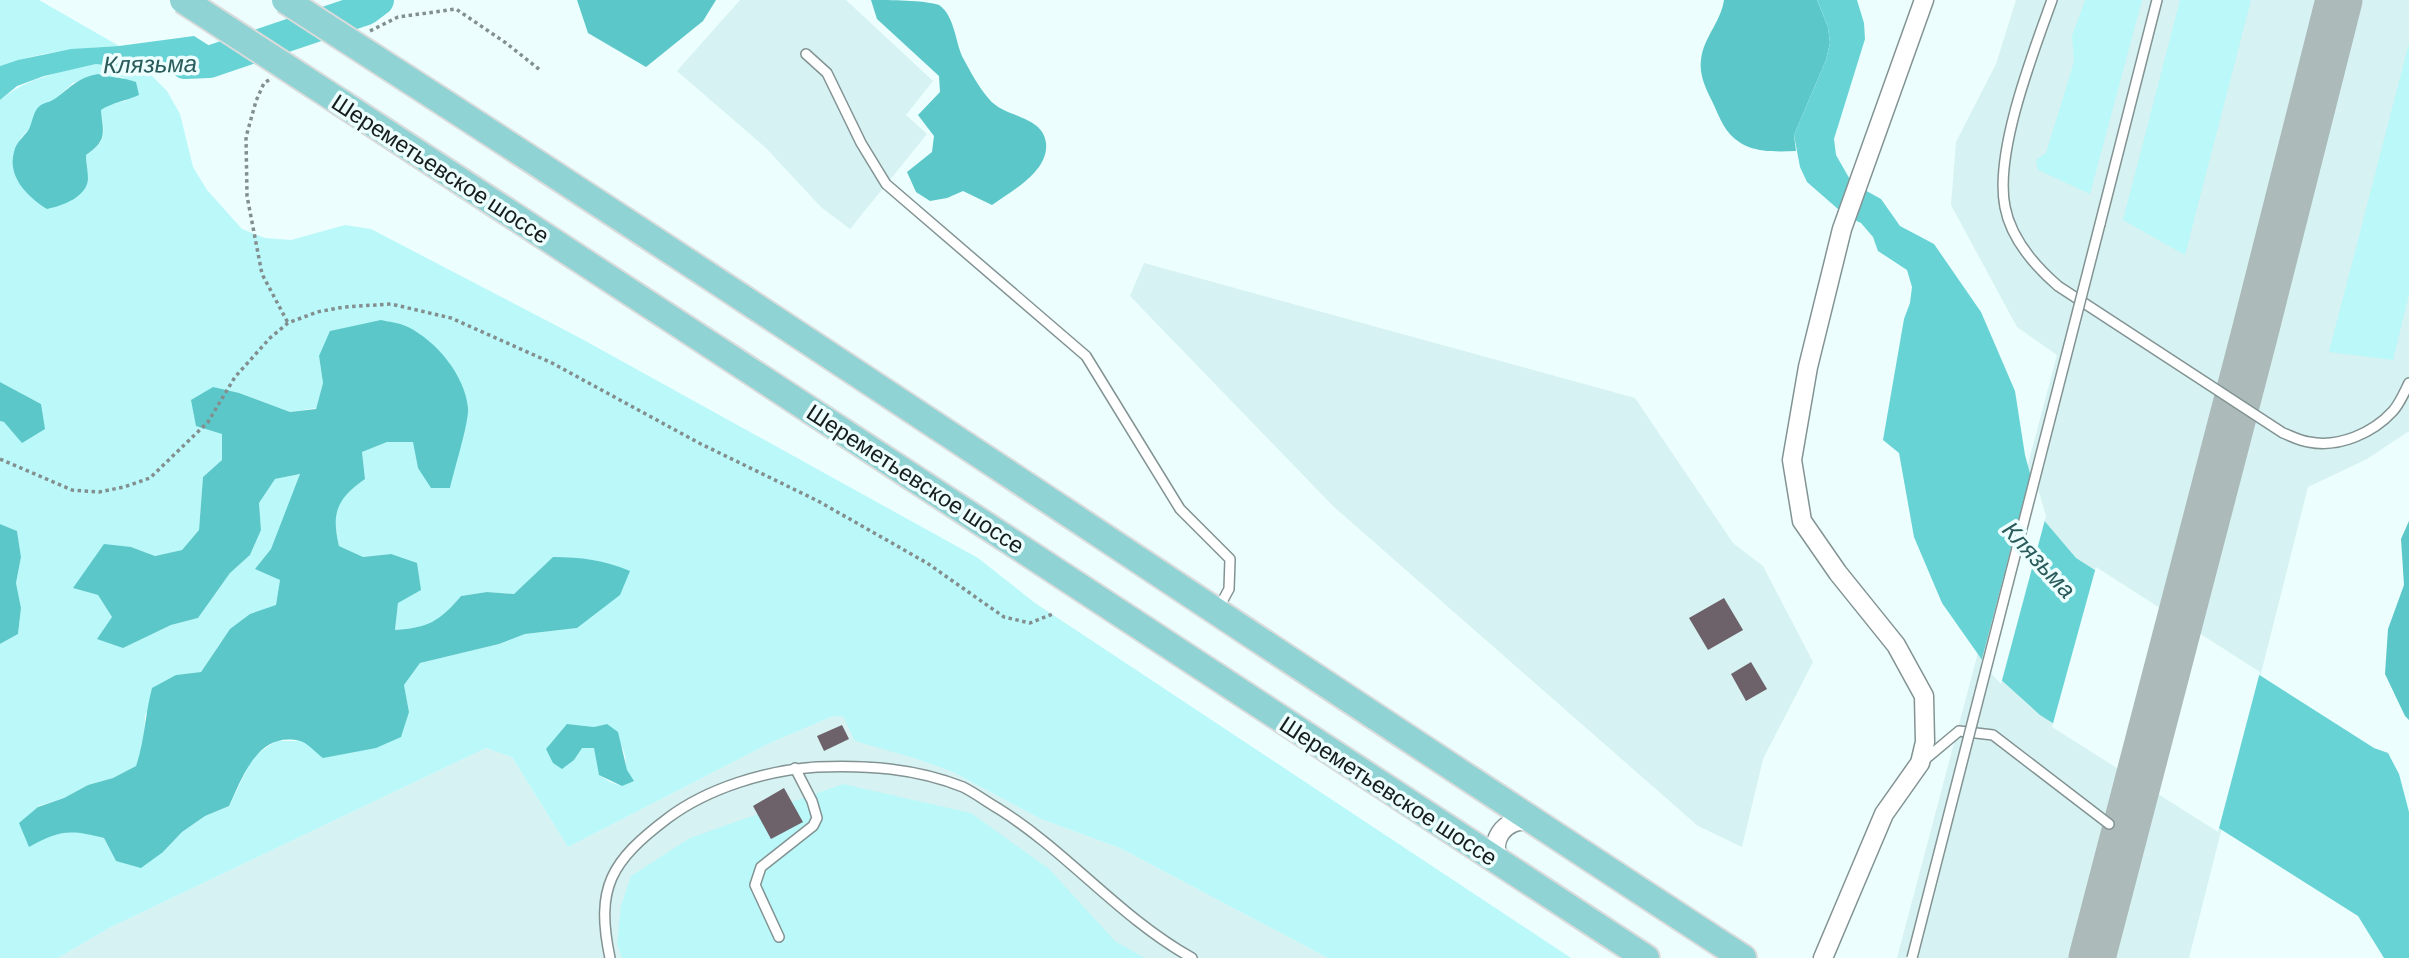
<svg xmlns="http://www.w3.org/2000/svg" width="2409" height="958" font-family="Barlow,sans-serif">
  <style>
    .built { fill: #d6f2f2 }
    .green { fill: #bbf8f9; fill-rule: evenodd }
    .forest { fill: #5bc7c9 }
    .water { fill: #68d3d5 }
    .pier { fill: #ecfefe }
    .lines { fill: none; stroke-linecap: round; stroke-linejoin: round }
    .river { stroke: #68d3d5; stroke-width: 32 }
    .taxiway { stroke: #acbaba; stroke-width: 47 }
    .building { fill: #6d616a }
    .service-casing { stroke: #839393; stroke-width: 12 }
    .minor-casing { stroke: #839393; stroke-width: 21 }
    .primary-casing { stroke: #dadbdb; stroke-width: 30 }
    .path { stroke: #838f8f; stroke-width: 3.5; stroke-dasharray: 3.5 3.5; stroke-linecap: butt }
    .service { stroke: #fff; stroke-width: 9 }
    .minor { stroke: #fff; stroke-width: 18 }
    .primary { stroke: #8fd3d4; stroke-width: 26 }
    .service-bridge-casing { stroke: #839393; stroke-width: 12; stroke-linecap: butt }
    .primary-bridge-casing { stroke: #dadbdb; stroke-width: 30; stroke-linecap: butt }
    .service-bridge { stroke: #fff; stroke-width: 9 }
    .primary-bridge { stroke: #8fd3d4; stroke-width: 26 }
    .labels { text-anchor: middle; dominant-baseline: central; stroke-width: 7; stroke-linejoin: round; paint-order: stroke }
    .street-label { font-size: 23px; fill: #171d1d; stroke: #ecfefe }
    .water-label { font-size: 24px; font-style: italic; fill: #2a5a5a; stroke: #ecfefe }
  </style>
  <rect width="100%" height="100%" fill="#ecfefe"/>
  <!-- built -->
  <g class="built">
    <path d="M740,0H846L933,81L906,115L927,134L850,229L821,207L765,147L677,71Z"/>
    <path d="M2016,0H2409V431L2367,459L2308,487L2189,958H1897L2057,355L2017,327L1951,205L1956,142L1996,64Z"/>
    <path d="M1144,263L1635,398L1733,543L1763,566L1813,662L1763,759L1742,847L1698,826L1333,506L1130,296Z"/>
    <path d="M844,716L914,758L953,772L1041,819L1120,848L1328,958H58L109,928L486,748L512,757L568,847L770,743L831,717Z"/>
  </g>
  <!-- green -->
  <g class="green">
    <path d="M0,0H39L119,46C78,48 39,52 0,66Z"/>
    <path d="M2085,0H2142L2090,194L2038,170L2036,160L2046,153L2074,62L2072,36Z"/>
    <path d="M2180,0H2251L2185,255L2123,220Z"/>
    <path d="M2409,43V294L2393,360L2329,352Z"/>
    <path d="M96,64L147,71L167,91L180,114L193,167L207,190L242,229L265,238L291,240L345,225L371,229L580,338L978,558L1035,603L1571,958H1328L1120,848L1041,819L953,772L914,758L855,741L843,716L831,717L770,743L568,847L512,757L486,748L109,928L58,958H0V644L18,634L21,608L16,583L21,557L17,531L0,524V421L4,422L41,404L0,382V100C29,77 60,72 96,64ZM98,74L110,78L124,77L126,101L112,103L101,110C104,133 108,141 86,155L88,181L20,139L53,101L73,83ZM429,342C453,367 461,375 468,410L418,468L414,442H387L362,452L365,479C335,500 331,510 339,546L363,557L391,554L398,603L395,630C428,628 439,622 461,596L487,592L514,594L553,557L577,628L525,634L499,644L420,663L404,685L409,712L302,741H276L253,757L229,806L205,816L182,832L163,852L116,861L104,838L79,831L52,834L38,806L64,798L88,785L113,778L136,766L144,741L145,715L176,675L201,672C227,634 230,620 276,606L280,580L256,569L271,549L301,474L275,479L259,503L261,530L250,555L230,573L198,618L171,625L123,648L112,617L98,595L74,588L131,547L155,556L182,550L199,530L203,477L222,460V434L239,393L290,412L316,408L323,383L319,356ZM567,724L594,727L607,724C624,746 631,758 622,786L610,782L599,775L595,748H582Z"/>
    <path d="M843,784L971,813L1049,869L1115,941L1145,958H622L617,944L621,906L631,876L690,838Z"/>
  </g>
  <!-- forest -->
  <g class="forest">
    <path d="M577,0H716L703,21L646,67L588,33Z"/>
    <path d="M871,0C891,0 922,0 939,5C955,16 955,42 963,58C970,71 979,88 989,99C1004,118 1043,115 1046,143C1049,171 1012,191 992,205L963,191L947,198L930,201L916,192L907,172L932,152L934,136L918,115L940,92L939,76L877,19Z"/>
    <path d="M1724,0H1817L1828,27L1830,43L1826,60L1794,135L1796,151C1767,152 1741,153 1724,126C1719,118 1716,109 1712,101C1706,89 1699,75 1701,60C1703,38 1721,22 1724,0Z"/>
    <path d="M98,74C111,78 123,77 136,82L139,95C126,101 113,102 101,110C103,133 108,140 86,155C86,163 88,171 88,179C87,197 62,206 47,209C28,197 7,177 14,152C16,142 24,137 29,129C33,121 33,110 41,105C46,102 51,102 56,98C71,87 79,77 98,74Z"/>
    <path d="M381,320C390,322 400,323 408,327C436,341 465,375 468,408C469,423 454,470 450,488H431L418,468L413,442H387L362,452L365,479C337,499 331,512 339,546L363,557L391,554L417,563L421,590L398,603L395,630C428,628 440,621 461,596L487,592L514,594L553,557C581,557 604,560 630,571L620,595L577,628L525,634L499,644L420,663L404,685L409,712L401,737L376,748L323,758C316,753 308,743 300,741C258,731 243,776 229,806L205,816L182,832L163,852L141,868L116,861L104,838C70,829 59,830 29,847L19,823L38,807L64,798L88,785L113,778L136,766C145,740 145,714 152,688L176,675L201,672L230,629L250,614L276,605L280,580L255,569L271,549L300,474L275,479L259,503L261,530L250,555L230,573L198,618L171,625L123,648L97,639L112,617L98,595L73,588L104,544L131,547L155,556L182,550L199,530L203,477L222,460V434L196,426L191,400L213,387L239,393L290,412L316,409L323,383L319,356L330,331Z"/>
    <path d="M0,382L41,404L45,429L22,443L4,422L0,421Z"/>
    <path d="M2409,521V720L2405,716L2385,674L2388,629L2404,585L2401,539Z"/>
    <path d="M0,524L17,531L21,557L16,583L21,608L18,634L0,644Z"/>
    <path d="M567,724L594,727L607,724L618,732L627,770L634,781L622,786L599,775L594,748H582L574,760L562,769L553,763L546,749Z"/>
  </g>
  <!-- water -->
  <g class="water">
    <path d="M1817,0H1857L1864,23L1865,39L1834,139L1836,155L1852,183L1881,199L1900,226L1934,244L1981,312L2015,391L2025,455L2042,518L2076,558L2374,748L2388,753L2399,774L2409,812V958H2384L2358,916L2040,715L1987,667L1942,603L1914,537L1899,453L1883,440L1904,319L1910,303L1912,287L1907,270L1878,251L1873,237L1861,223L1846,216L1807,182L1800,167L1794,135L1826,60L1830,43L1828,27Z"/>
    <path d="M194,36L243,67L196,78L96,64L44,76L17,86L0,100V66L18,60L71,49L119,46Z"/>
  </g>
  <!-- pier -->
  <g class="pier">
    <path d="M2032,468L2046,516L2001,684L1981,663Z"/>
    <path d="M2096,567L2260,672L2218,832L2052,727Z"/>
  </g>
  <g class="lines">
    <!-- river -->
    <path class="river" d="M185,63L209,62L366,9L378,0"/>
    <!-- taxiway -->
    <path class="taxiway" d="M2092,958L2254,336L2339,0"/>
  </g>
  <!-- building -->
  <g class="building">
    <path d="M1724,598L1743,630L1708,650L1689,618Z"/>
    <path d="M1751,662L1767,689L1746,701L1731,674Z"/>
    <path d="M842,725L849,739L824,751L817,736Z"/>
    <path d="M784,788L803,822L771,839L753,806Z"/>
  </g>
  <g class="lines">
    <!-- service casing -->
    <g class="service-casing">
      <g id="service">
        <path d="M2052,0C2033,53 1994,153 2005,207C2011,239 2035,266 2058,286L2283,433C2291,436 2300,441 2309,442C2339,448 2373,433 2393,411C2400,403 2404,393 2409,383"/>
        <path d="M806,54L827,73L861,143L886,184L1086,356L1180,509L1230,559L1229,589L1217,611"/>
        <path d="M2100,224L2157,0"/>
        <path d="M1922,762L1959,731L1993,735L2109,824"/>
        <path d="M779,937L755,885L761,867L813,826L817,818L812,801L795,768"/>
        <path d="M610,958C595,887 611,861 668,818C708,788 767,770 817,767C867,765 915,768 963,787C975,793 987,802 999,809C1069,853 1119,917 1192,958"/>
      </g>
    </g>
    <!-- minor casing -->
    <g class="minor-casing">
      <g id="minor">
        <path d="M1505,865C1483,846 1505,814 1532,822"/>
        <path d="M1823,958L1884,814L1920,763L1925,742L1924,696L1896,645L1838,573L1802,521L1792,460L1808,367L1842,229L1924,0"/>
      </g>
    </g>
    <!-- primary casing -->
    <g class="primary-casing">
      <g id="primary">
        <path d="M409,80C856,369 1297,668 1743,958"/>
        <path d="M343,104L1646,958"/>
      </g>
    </g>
    <!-- path -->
    <g class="path">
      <path d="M370,31L398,17L456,9L506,43L540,70"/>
      <path d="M269,80L264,83L256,101L246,137L247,196L262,274L288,323"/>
      <path d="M0,459L72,490L99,492L124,487L150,478L208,422L235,377L270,338L288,323L317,312L344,307L391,304L451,318L552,363L699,443L818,501L927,563L1004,617L1030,623L1055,613"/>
    </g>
    <!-- service -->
    <use href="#service" class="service"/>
    <!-- minor -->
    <use href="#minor" class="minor"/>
    <!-- primary -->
    <use href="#primary" class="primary"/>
    <!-- service-bridge casing -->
    <g class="service-bridge-casing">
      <path id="service-bridge" d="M1912,958L2100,224"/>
    </g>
    <!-- primary-bridge casing -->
    <g class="primary-bridge-casing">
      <g id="primary-bridge">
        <path d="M183,0L343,104"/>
        <path d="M285,0L409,80"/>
      </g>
    </g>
    <!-- service-bridge -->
    <use href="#service-bridge" class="service-bridge"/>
    <!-- primary-bridge -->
    <use href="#primary-bridge" class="primary-bridge"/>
  </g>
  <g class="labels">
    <!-- street labels -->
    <g class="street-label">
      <text transform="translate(441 168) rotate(33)">Шереметьевское шоссе</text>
      <text transform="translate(916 478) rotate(33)">Шереметьевское шоссе</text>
      <text transform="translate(1389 790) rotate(33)">Шереметьевское шоссе</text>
    </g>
    <!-- water labels -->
    <g class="water-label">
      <text transform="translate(150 63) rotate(-1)">Клязьма</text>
      <text transform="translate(2040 559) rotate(47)">Клязьма</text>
    </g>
  </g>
</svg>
